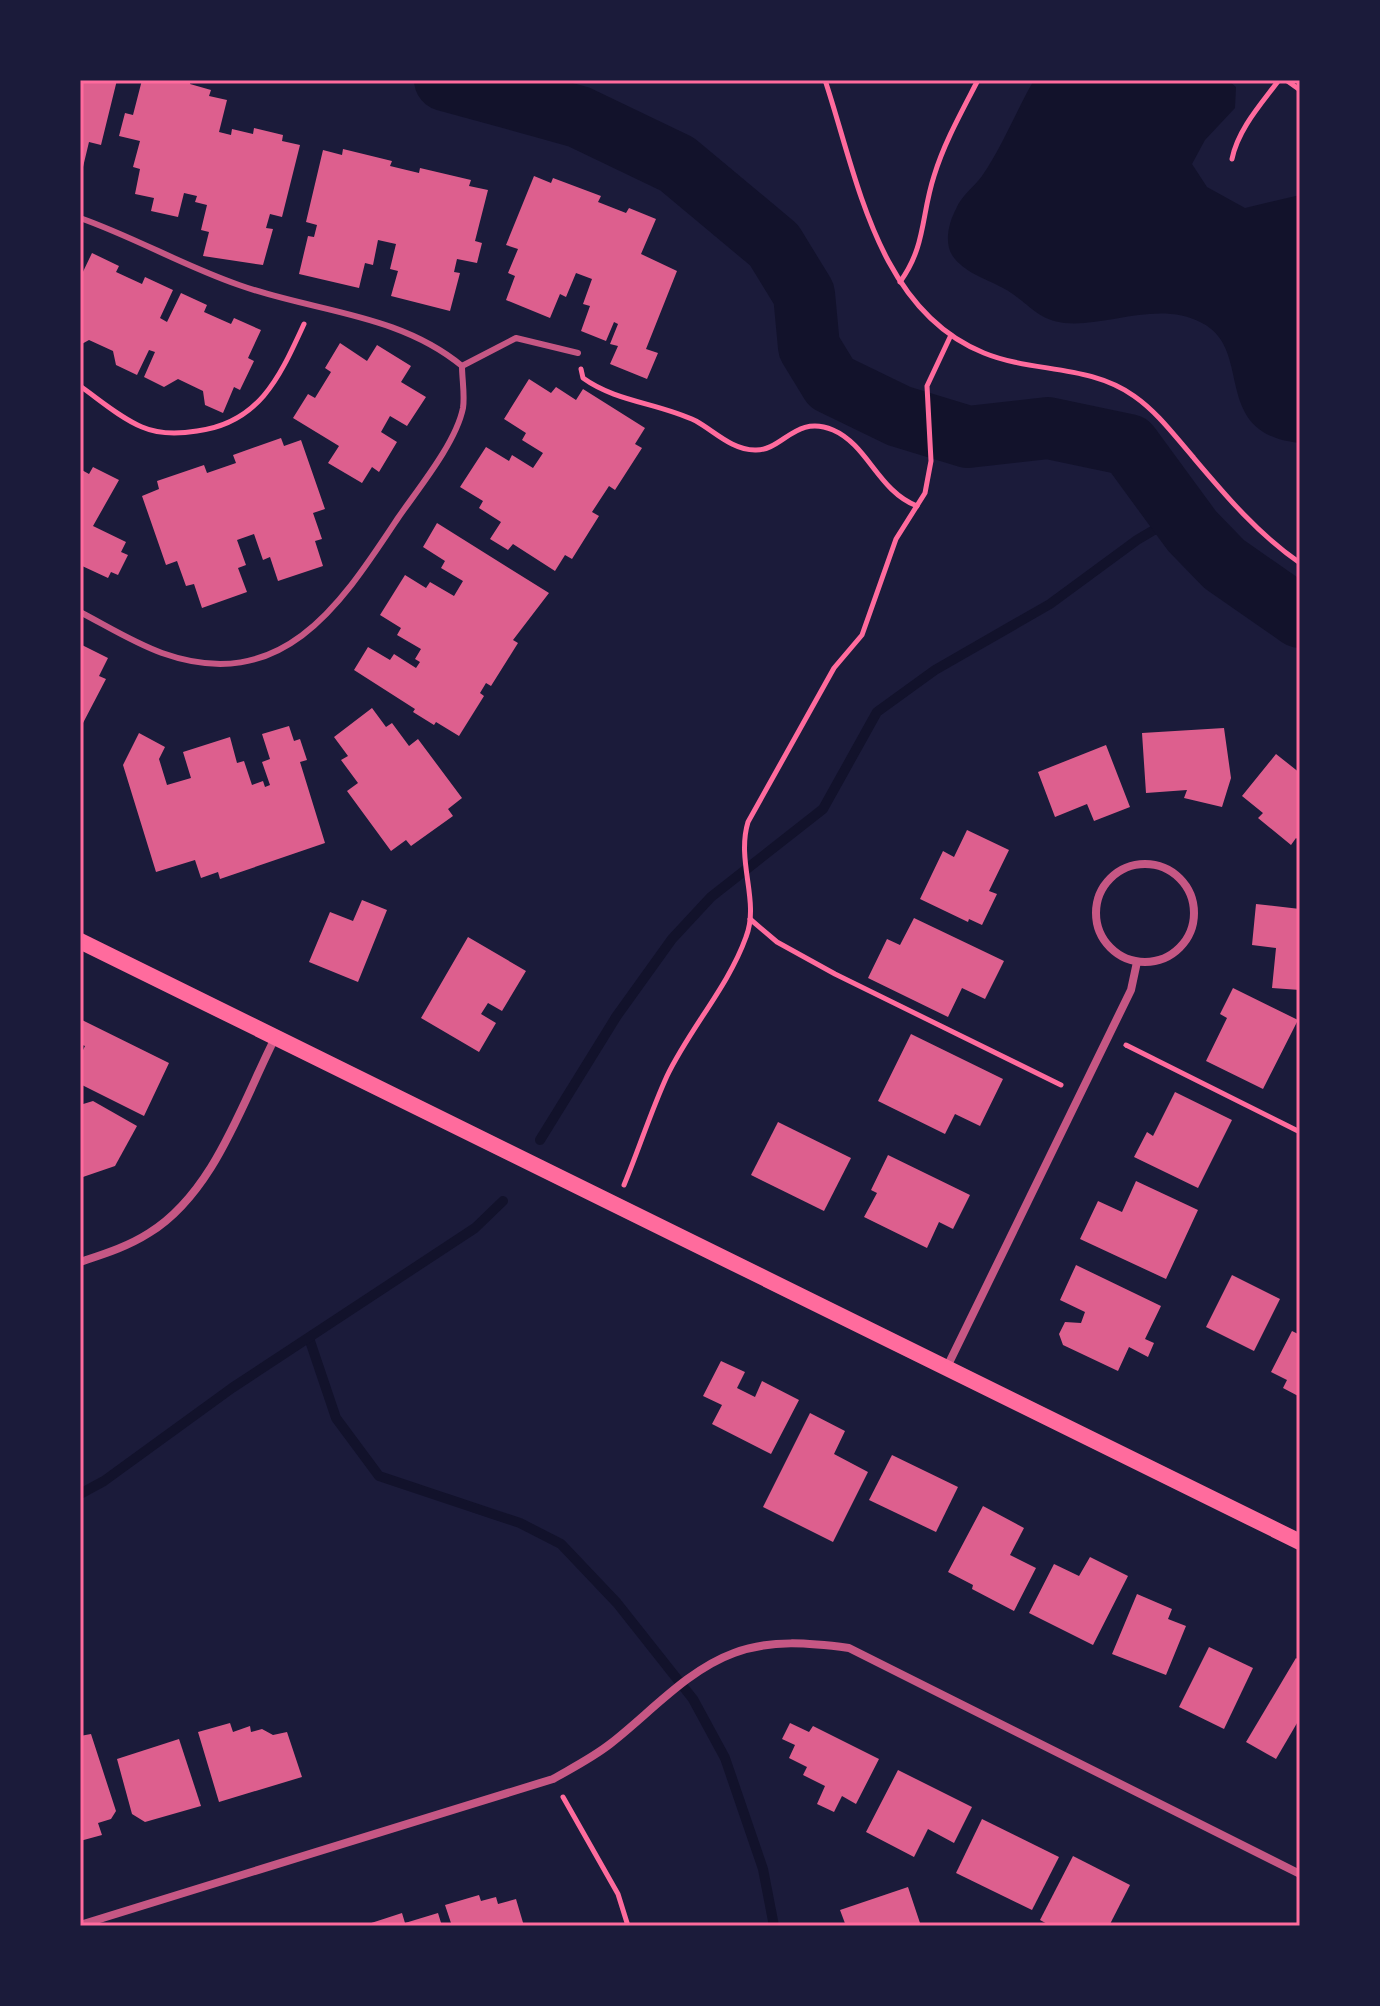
<svg xmlns="http://www.w3.org/2000/svg" width="1380" height="2006" font-family="'PT Sans',sans-serif">
  <style>
    .water { fill: #12122b }
    .lines { fill: none; stroke-linecap: round; stroke-linejoin: round }
    .stream { stroke: #12122b; stroke-width: 10 }
    .river { stroke: #12122b; stroke-width: 62 }
    .building { fill: #dd5f8e }
    .path { stroke: #ff6b9d; stroke-width: 5 }
    .service { stroke: #c65784; stroke-width: 6 }
    .minor { stroke: #c65784; stroke-width: 8 }
    .secondary { stroke: #ff6b9d; stroke-width: 16 }
    .neatline { fill: none; stroke: #ff6b9d; stroke-width: 3 }
  </style>
  <rect width="100%" height="100%" fill="#1b1b3a"/>
  <!-- water -->
  <path class="water" d="M1034,80H1228L1236,87L1235,108L1205,140L1192,164L1207,187L1245,208L1300,195V443C1209,434 1255,350 1202,323C1158,300 1109,327 1064,323C1036,320 1026,300 1003,288C985,278 964,273 952,255C944,242 949,222 956,209C961,196 974,187 982,176C1002,147 1016,111 1034,80Z"/>
  <g class="lines">
    <!-- stream -->
    <g class="stream">
      <path d="M540,1140L616,1017L672,939L711,897L823,809L877,712L935,670L1050,604L1137,540L1181,514"/>
      <path d="M309,1338L336,1418L379,1476L520,1523L561,1544L617,1603L693,1699L725,1758L763,1869L774,1926"/>
      <path d="M80,1494L104,1481L232,1388L475,1228L503,1201"/>
    </g>
    <!-- river -->
    <path class="river" d="M445,80L579,117L677,164L774,245L804,294L809,347L831,383L899,416L968,437L1048,428L1129,445L1192,531L1224,564L1300,617"/>
  </g>
  <!-- building -->
  <g class="building">
    <path d="M80,80H117L101,145L89,142L83,167H80Z"/>
    <path d="M142,80H191L190,84L211,90L209,96L227,100L219,132L231,135L232,129L253,134L254,128L283,135L282,141L300,145L282,217L270,214L266,228L273,229L263,265L203,256L209,232L201,230L207,205L195,202L197,196L184,193L178,217L151,211L154,198L135,194L140,169L133,167L140,141L119,136L125,113L133,115Z"/>
    <path d="M343,149L392,161L390,166L419,173L420,168L471,180L469,186L488,190L475,241L482,243L477,263L457,259L454,272L460,273L450,311L391,296L398,271L390,269L396,244L378,240L373,265L365,263L359,288L299,274L308,236L314,237L317,225L306,222L323,150L342,155Z"/>
    <path d="M534,176L551,183L553,178L601,196L598,202L626,213L629,208L656,219L641,254L677,271L646,349L658,353L647,379L610,364L618,346L610,344L618,324L614,322L606,341L581,331L590,306L583,304L592,279L576,273L566,297L560,294L550,318L506,300L515,276L508,273L518,249L506,245Z"/>
    <path d="M92,253L119,266L116,272L142,284L145,277L173,290L160,318L167,322L181,293L207,305L204,312L231,324L234,318L261,330L248,358L254,361L240,390L234,387L223,413L205,405L203,391L178,379L164,387L144,377L155,352L149,350L137,375L116,365L113,351L89,340L80,345V278Z"/>
    <path d="M340,343L367,361L377,345L411,366L401,382L426,397L407,426L390,416L381,432L397,442L379,472L372,467L362,483L328,463L339,446L293,418L308,394L315,398L331,372L325,368Z"/>
    <path d="M529,379L551,393L556,387L576,400L583,389L645,428L635,444L642,448L615,490L609,486L592,512L599,516L572,559L565,555L555,571L513,544L508,550L490,539L501,522L479,508L483,501L460,487L486,447L509,461L512,455L533,468L543,453L522,440L526,433L504,419Z"/>
    <path d="M281,438L284,446L301,440L325,509L313,513L322,539L315,541L323,566L278,581L270,557L263,560L254,534L237,540L246,565L238,568L247,592L202,608L194,584L186,586L177,561L166,565L142,496L159,489L157,481L204,465L207,473L236,463L233,455Z"/>
    <path d="M93,467L119,480L93,526L126,542L121,552L128,555L118,575L111,572L108,578L80,565V469L89,474Z"/>
    <path d="M437,523L549,593L513,640L518,643L491,686L486,683L480,693L484,696L459,736L436,722L434,725L413,712L415,709L354,670L368,647L390,660L394,654L416,668L420,662L415,659L421,649L397,635L401,628L380,615L405,575L426,588L430,582L454,596L463,581L441,568L445,561L423,547Z"/>
    <path d="M80,644L108,658L99,676L106,679L83,723L80,722Z"/>
    <path d="M372,708L386,727L392,723L409,746L418,739L462,798L448,809L453,816L411,846L406,840L391,851L347,791L358,783L341,760L348,756L334,737Z"/>
    <path d="M289,726L294,741L300,739L307,760L300,762L325,843L220,879L218,872L201,878L195,860L156,872L123,765L139,733L165,747L159,759L167,785L191,778L183,752L230,737L237,763L244,761L252,785L263,781L265,787L270,785L262,762L270,759L262,734Z"/>
    <path d="M1224,728L1231,778L1222,807L1184,798L1187,790L1146,793L1142,733Z"/>
    <path d="M1106,745L1130,807L1094,821L1087,804L1055,817L1038,772Z"/>
    <path d="M1276,754L1300,773V841L1296,838L1291,845L1258,818L1263,813L1242,796Z"/>
    <path d="M967,830L1009,850L989,891L997,894L982,925L969,919L968,922L920,899L943,851L954,857Z"/>
    <path d="M362,900L387,910L358,982L309,962L330,912L353,921Z"/>
    <path d="M1256,904L1300,909V990L1272,988L1276,948L1252,945Z"/>
    <path d="M914,918L1004,961L985,999L962,988L948,1017L868,978L887,939L900,945Z"/>
    <path d="M468,937L526,971L502,1011L488,1003L481,1014L496,1023L479,1052L421,1018Z"/>
    <path d="M1233,988L1298,1020L1263,1089L1206,1061L1227,1018L1220,1014Z"/>
    <path d="M80,1019L169,1063L144,1116L80,1084V1056L85,1046L80,1044Z"/>
    <path d="M911,1034L1003,1079L980,1126L955,1114L945,1134L878,1101Z"/>
    <path d="M1175,1092L1232,1120L1198,1188L1134,1157L1147,1132L1153,1136Z"/>
    <path d="M93,1101L137,1126L115,1166L80,1178V1105Z"/>
    <path d="M778,1122L851,1158L824,1211L751,1175Z"/>
    <path d="M888,1155L970,1195L953,1229L939,1222L927,1248L864,1217L877,1193L871,1190Z"/>
    <path d="M1136,1181L1198,1210L1166,1279L1080,1239L1098,1201L1122,1212Z"/>
    <path d="M1076,1265L1161,1306L1145,1339L1154,1343L1148,1357L1129,1347L1118,1371L1063,1345L1059,1334L1065,1322L1081,1323L1085,1312L1060,1300Z"/>
    <path d="M1232,1275L1280,1299L1254,1351L1206,1327Z"/>
    <path d="M1292,1331L1300,1335V1397L1283,1388L1287,1380L1271,1372Z"/>
    <path d="M721,1361L745,1372L737,1388L755,1397L762,1381L799,1400L771,1454L712,1424L722,1405L703,1396Z"/>
    <path d="M810,1413L845,1431L834,1454L868,1472L833,1542L763,1507Z"/>
    <path d="M892,1455L958,1487L936,1532L869,1500Z"/>
    <path d="M983,1506L1024,1528L1010,1555L1036,1568L1014,1611L972,1589L973,1585L948,1572Z"/>
    <path d="M1090,1557L1128,1576L1093,1645L1029,1613L1054,1564L1079,1576Z"/>
    <path d="M1137,1594L1172,1609L1168,1619L1186,1626L1166,1675L1112,1654Z"/>
    <path d="M1209,1647L1253,1668L1224,1729L1179,1707Z"/>
    <path d="M1296,1658L1300,1661V1718L1276,1759L1246,1742Z"/>
    <path d="M230,1723L233,1732L250,1726L251,1732L262,1729L273,1735L287,1732L302,1777L219,1802L198,1732Z"/>
    <path d="M790,1723L809,1732L813,1726L879,1759L856,1804L842,1796L834,1812L817,1804L825,1786L803,1775L807,1767L789,1758L795,1745L782,1739Z"/>
    <path d="M91,1734L116,1811L111,1819L98,1823L102,1835L80,1841V1736Z"/>
    <path d="M179,1739L201,1806L145,1822L132,1814L117,1759Z"/>
    <path d="M898,1770L972,1807L954,1843L928,1829L914,1857L866,1832Z"/>
    <path d="M982,1819L1059,1857L1032,1910L956,1873Z"/>
    <path d="M1073,1856L1130,1885L1109,1926H1051L1040,1920Z"/>
    <path d="M908,1887L921,1926H846L840,1910Z"/>
    <path d="M479,1895L481,1901L496,1897L498,1904L516,1899L524,1926H452L445,1905Z"/>
    <path d="M402,1913L405,1923L438,1913L442,1926H362Z"/>
  </g>
  <g class="lines">
    <!-- path -->
    <g class="path">
      <path d="M825,80C857,176 877,310 984,353C1033,373 1089,364 1134,396C1157,412 1174,435 1193,457C1226,496 1258,534 1300,563"/>
      <path d="M1286,80L1300,90"/>
      <path d="M1232,159C1238,129 1262,103 1279,80"/>
      <path d="M900,282C926,246 921,216 934,176C944,143 962,111 978,80"/>
      <path d="M581,369L583,378C616,402 659,403 696,421C714,431 732,450 755,450C783,451 795,414 833,430C868,445 878,491 917,506"/>
      <path d="M80,386C100,400 119,417 142,427C158,434 179,434 197,431C260,423 280,376 304,324"/>
      <path d="M750,919L777,942L835,974L1061,1085"/>
      <path d="M1126,1045L1300,1132"/>
      <path d="M624,1185C639,1149 651,1111 667,1076C690,1028 728,987 746,937C760,901 736,862 748,822L834,668L862,635L896,539L925,493L931,461L927,386L951,335"/>
      <path d="M563,1797L618,1894L628,1926"/>
    </g>
    <!-- service -->
    <g class="service">
      <path d="M80,218C134,237 184,266 239,285C314,312 398,313 462,366"/>
      <path d="M462,366L516,338L578,353"/>
      <path d="M80,612C107,626 134,643 162,653C283,696 341,604 398,518C418,489 456,443 463,408C465,395 462,379 462,366"/>
    </g>
    <!-- minor -->
    <g class="minor">
      <circle cx="1145" cy="913" r="49"/>
      <path d="M80,1262C104,1254 127,1247 149,1233C214,1193 242,1103 275,1038"/>
      <path d="M947,1367L1131,990L1137,962"/>
      <path d="M80,1925L553,1779C572,1768 592,1758 610,1744C649,1714 687,1670 734,1653C771,1639 810,1643 849,1648L1300,1874"/>
    </g>
    <!-- secondary -->
    <path class="secondary" d="M80,941L1300,1542"/>
  </g>
  <!-- border -->
  <rect width="1380" height="2006" fill="none" stroke="#1b1b3a" stroke-width="164"/>
  <rect x="82" y="82" width="1216" height="1842" class="neatline"/>
</svg>
